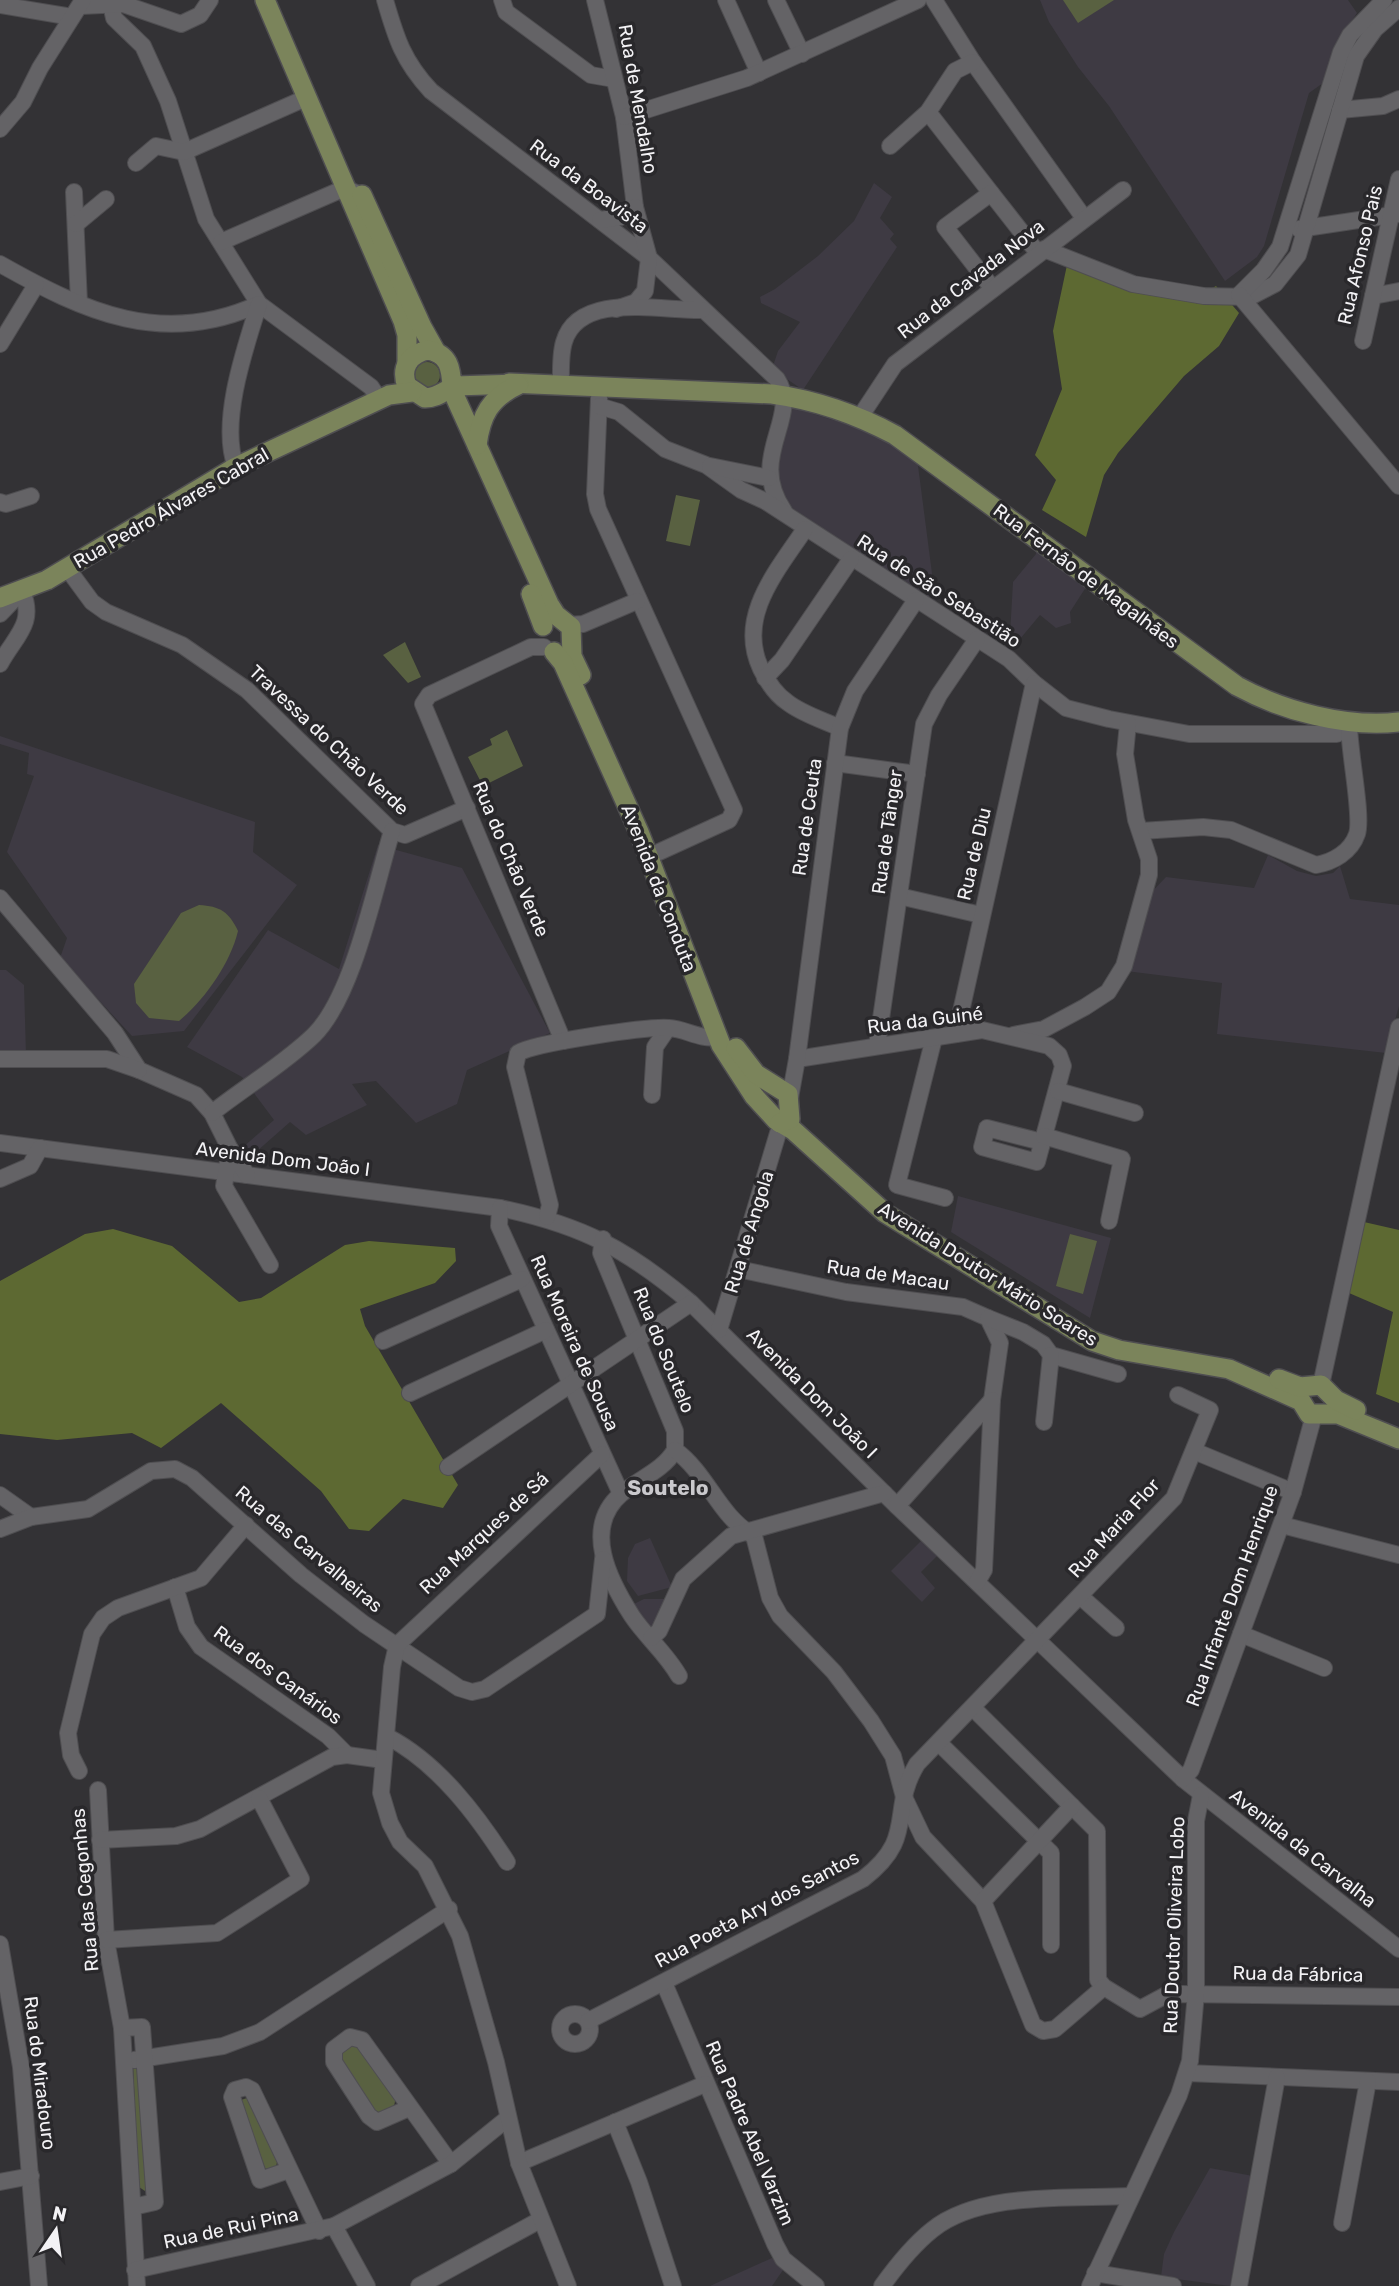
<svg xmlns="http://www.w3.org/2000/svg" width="1399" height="2286" font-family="Rubik,sans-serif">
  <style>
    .built { fill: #3e3a43 }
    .green { fill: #596141 }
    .forest { fill: #5d6932 }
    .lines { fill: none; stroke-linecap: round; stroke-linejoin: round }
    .minor-casing { stroke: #4f4e51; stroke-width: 18 }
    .major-casing { stroke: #4f4e51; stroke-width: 22 }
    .minor { stroke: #646366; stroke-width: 16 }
    .major { stroke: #7b845b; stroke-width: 19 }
    .labels { text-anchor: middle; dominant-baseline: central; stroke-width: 7; stroke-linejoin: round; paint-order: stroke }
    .street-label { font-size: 19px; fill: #f3f2f5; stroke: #29282b }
    .neighbourhood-label { font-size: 21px; font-weight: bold; fill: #cac9cd; stroke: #29282b }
  </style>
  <rect width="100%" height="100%" fill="#333235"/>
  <!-- built -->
  <g class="built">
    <path d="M1040,0H1348L1357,13L1333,49L1323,83L1309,93L1264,246L1257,257L1225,281L1109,106L1078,67L1049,22Z"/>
    <path d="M874,183L892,197L880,218L894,234L890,239L897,247L803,390L772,369L778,351L800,322L761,303L760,297L775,289L818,256L854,221Z"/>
    <path d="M791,407L878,434L917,458L936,604L789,506L772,469Z"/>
    <path d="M1035,544L1088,584L1070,612L1071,623L1056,628L1040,615L1009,652L1013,582L1036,554Z"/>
    <path d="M0,736L255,822L253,852L297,885L184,1031L132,1036L60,958L67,938L7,852L34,776L27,774L29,753L0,744Z"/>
    <path d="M378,845L462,868L550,1033L467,1070L457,1104L416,1123L376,1081L352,1084L367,1105L306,1135L290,1122L248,1159L242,1148L274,1120L242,1077L187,1047L268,930L339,969Z"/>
    <path d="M1268,855L1297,871L1316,876L1333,873L1340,866L1350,899L1399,905V1006L1386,1053L1217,1034L1222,983L1126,971L1146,898L1166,877L1254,888Z"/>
    <path d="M0,970H6L24,985L26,1054H0Z"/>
    <path d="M958,1196L1111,1238L1090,1318L951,1232Z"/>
    <path d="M650,1538L672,1587L638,1596L627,1581L628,1558L635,1544Z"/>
    <path d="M923,1539L939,1554L921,1572L935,1588L922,1602L891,1571Z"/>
    <path d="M644,1599H665L662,1617L651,1628L632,1605Z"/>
    <path d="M1210,2168L1253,2176L1230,2286L1161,2277L1164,2254L1174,2232Z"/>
    <path d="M772,2258L783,2270L772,2286H710Z"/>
  </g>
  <!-- green -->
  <g class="green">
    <path d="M1063,0H1114L1078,23Z"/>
    <circle cx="427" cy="375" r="13"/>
    <path d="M676,495L700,500L690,546L666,541Z"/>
    <path d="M405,642L421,677L408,683L383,655Z"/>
    <path d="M507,730L523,766L483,786L468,757L492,745L490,739Z"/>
    <path d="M199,905C220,906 229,912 238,931C230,964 205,999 179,1021L149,1018L136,1003L134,984L181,913Z"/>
    <path d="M1070,1234L1097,1241L1083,1294L1056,1286Z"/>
    <path d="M355,2043L396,2097L394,2106L382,2114L373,2109L341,2060V2051Z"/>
    <path d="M133,2066H137L148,2186L145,2191L139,2187Z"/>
    <path d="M247,2098L277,2162L276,2167L269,2170L265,2168L240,2104L241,2100Z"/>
  </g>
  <!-- forest -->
  <g class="forest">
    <path d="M1067,265C1092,271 1199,298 1216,286L1239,313L1219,346L1184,376L1118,453L1104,475L1086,537L1042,510L1056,480L1035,455L1062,389L1053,331Z"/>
    <path d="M1364,1222L1399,1230V1403L1376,1394L1393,1312L1349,1293Z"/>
    <path d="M113,1229L172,1246L239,1302L261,1298L345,1245L369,1241L455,1248L456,1261L435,1283L360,1309L365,1326L458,1485L443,1508L403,1499L369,1531L349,1529L321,1491L221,1403L161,1448L132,1433L57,1440L0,1434V1281L85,1234Z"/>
  </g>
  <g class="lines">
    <!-- minor casing -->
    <g class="minor-casing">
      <g id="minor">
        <path d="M110,0L114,18L143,46L168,101L206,219L259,304L371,387L379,399"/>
        <path d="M385,0C396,38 403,61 431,91L649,258L777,379C802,418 746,456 784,511"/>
        <path d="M502,0L506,12L591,75L614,79"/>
        <path d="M595,0L624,117L635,207L649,258L645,291L636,302L616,309"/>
        <path d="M726,0L759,73"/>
        <path d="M776,0L802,54"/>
        <path d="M934,0L973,62L1084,218"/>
        <path d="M0,5L72,17"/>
        <path d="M81,6L123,4L181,24L200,15L210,0"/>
        <path d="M1340,110L1383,106L1399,99"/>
        <path d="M928,112L991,193"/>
        <path d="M624,117L747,78L918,0"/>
        <path d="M0,129L23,102L40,68L83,0"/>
        <path d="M890,146L928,112L955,71L973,62"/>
        <path d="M136,163L156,146L184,152L299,101"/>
        <path d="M74,192L79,303"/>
        <path d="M600,220L621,217L635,207"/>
        <path d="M76,224L106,199"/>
        <path d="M1299,229L1399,214"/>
        <path d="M221,242L345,188L356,193"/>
        <path d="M1044,249L1133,284L1204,296L1250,297L1275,284L1298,255L1356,56L1375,29L1399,8"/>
        <path d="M0,264C85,312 163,348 259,304"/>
        <path d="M993,289L945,227L991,193L1038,253"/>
        <path d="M1239,295L1264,270L1280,247L1341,52L1350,35L1384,0"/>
        <path d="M1239,295L1399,486"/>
        <path d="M1373,296L1399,291"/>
        <path d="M1363,341L1399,179"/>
        <path d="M0,344L36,285"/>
        <path d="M561,386C561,372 560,355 564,342C579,291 661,311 702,310"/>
        <path d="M599,398L595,494L598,509L734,810L729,820L659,852"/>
        <path d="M599,406L619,412L665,449L706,465L741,490L765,501L1009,659L1034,683L1066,708L1109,719L1189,734H1337L1349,721"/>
        <path d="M860,417L895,364L1123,190"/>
        <path d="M710,466L769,478"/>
        <path d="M236,467C219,423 245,348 259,304"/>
        <path d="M0,502L6,504L31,496"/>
        <path d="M805,529C777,571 736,617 761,669C767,681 775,694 787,702C802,714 823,720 840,728"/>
        <path d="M67,568L92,602L106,612L182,645L247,690L392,831L405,835L467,808"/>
        <path d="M0,614L22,591"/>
        <path d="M569,625L583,624L637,601"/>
        <path d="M544,647H531L429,695L423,704L563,1041"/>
        <path d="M0,664C15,636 36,624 22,591"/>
        <path d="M765,678L782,660L851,559"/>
        <path d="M835,763L917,774"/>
        <path d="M1141,831L1203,827L1231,830L1316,865C1333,862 1351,852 1357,834C1363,815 1348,748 1349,721"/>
        <path d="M899,896L981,915"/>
        <path d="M0,898L115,1033L139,1070L196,1095L212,1113L230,1149"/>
        <path d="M956,1034L1034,683"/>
        <path d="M1013,1035L1044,1029L1085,1007L1108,992L1124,966L1149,875V859L1136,820L1125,754L1128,723"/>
        <path d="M934,1038L897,1185L945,1198"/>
        <path d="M877,1046L924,724L939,695L977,639"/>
        <path d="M0,1059H107L139,1070"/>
        <path d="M797,1059L982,1030L1049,1046L1059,1055L1063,1066L1037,1162L982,1147L987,1128L1042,1142"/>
        <path d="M1058,1091L1135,1113"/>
        <path d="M652,1095L655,1047L668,1028"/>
        <path d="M790,1098L797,1059L840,728L855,691L916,600"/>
        <path d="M212,1113C245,1087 284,1064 314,1035C354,995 375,886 392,831"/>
        <path d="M1044,1136L1122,1159L1109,1221"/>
        <path d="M0,1143L500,1208C582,1225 627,1249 691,1303L897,1506L1183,1779L1399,1949"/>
        <path d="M247,1175L230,1149L224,1186L270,1265"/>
        <path d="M0,1179L30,1166L40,1148"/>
        <path d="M500,1208L499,1226L621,1494"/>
        <path d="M547,1217L550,1205L515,1067L518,1053C534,1043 649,1026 669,1028C686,1029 700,1040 717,1037"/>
        <path d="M603,1239L601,1253L675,1431V1450C663,1471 638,1479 621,1494C582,1528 609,1580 632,1616C646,1637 666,1653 679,1676"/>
        <path d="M738,1269L846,1292L963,1307L988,1318L1000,1343L992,1400L984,1570L977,1582"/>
        <path d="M988,1318L1023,1332L1043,1344L1051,1355L1118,1374"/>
        <path d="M719,1330L778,1133L785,1123"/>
        <path d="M383,1341L522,1279"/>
        <path d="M1321,1385L1399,1027"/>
        <path d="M410,1393L546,1330"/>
        <path d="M1044,1422L1051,1355"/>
        <path d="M675,1450C708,1474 719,1517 754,1536L770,1598L780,1616L834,1672L871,1721L893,1756L904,1797L923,1837L983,1901"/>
        <path d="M1194,1451L1293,1492"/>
        <path d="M448,1467L691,1303"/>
        <path d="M0,1495L31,1517"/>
        <path d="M897,1506L992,1400"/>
        <path d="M1282,1525L1399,1555"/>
        <path d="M0,1529L31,1517L88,1509L151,1471L175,1469L192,1478L301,1575L364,1624L459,1688L472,1692L485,1689L597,1614L603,1559"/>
        <path d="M175,1587L187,1627L201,1647L328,1736L347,1755"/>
        <path d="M1080,1596L1116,1628"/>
        <path d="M1241,1634L1324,1668"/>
        <path d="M651,1638L659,1631L683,1579L731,1536L884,1493"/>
        <path d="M973,1708L1097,1831L1098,1980L1104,1987L1140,2009L1166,1995L1181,1994L1399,1997"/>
        <path d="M388,1737C438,1763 477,1815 507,1862"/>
        <path d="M939,1743L1051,1853V1945"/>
        <path d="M79,1771L71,1755L68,1733L92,1634L103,1618L118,1608L201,1578L246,1525"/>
        <path d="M1183,1779L1191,1770L1293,1492L1314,1415"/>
        <path d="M98,1790L106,1940L122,2028"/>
        <path d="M1072,1806L983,1901L1033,2025L1043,2031L1055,2029L1104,1987"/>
        <path d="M100,1840L176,1836L200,1829L332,1757L347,1755L383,1760"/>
        <path d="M106,1940L217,1933L301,1879L259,1798"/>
        <path d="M0,1944L21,2067L39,2286"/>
        <path d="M664,1983L775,2244L783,2259L816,2286"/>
        <circle cx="575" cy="2029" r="15"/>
        <path d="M588,2021L863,1879C918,1837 888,1812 917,1764L1174,1498L1210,1410L1178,1395"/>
        <path d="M134,2060L223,2046L260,2032L449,1909"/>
        <path d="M1187,2073L1399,2082"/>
        <path d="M409,2108L377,2122L369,2116L334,2062V2049L350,2037L362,2040L451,2164"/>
        <path d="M615,2122L639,2182L673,2286"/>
        <path d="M519,2163L705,2084"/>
        <path d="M289,2170L260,2180L232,2097L235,2090L246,2087L252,2090L319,2231"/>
        <path d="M0,2182L31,2176"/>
        <path d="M133,2207L155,2202L142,2027L122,2028L137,2286"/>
        <path d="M1342,2223L1368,2081"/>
        <path d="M334,2226L367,2286"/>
        <path d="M135,2270L334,2226L451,2164L508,2118"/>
        <path d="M1095,2273L1173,2286"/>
        <path d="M419,2286L540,2220"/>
        <path d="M568,2286L519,2163L496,2062L460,1936L425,1866L400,1842L390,1823L381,1793L392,1667L397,1645L602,1454"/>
        <path d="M882,2286C897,2265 912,2246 932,2230C980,2191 1071,2199 1130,2196"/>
        <path d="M1090,2286L1179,2095L1190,2061L1196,1993V1821L1201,1795"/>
        <path d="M1239,2286L1277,2077"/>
      </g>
    </g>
    <!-- major casing -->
    <g class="major-casing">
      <g id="major">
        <path d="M265,0L403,321L407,335V362"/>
        <path d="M362,195L422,327L436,352"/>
        <path d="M509,383L772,394C815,400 856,414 895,435L1237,686C1283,711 1346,728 1399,722"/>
        <path d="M519,384L455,386C444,391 437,398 425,398L407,386C400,368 409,354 428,350C449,354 451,368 452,387V389L456,399L549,604L556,615L571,627L572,656L581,675"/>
        <path d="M477,445C481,415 490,398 518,385"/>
        <path d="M531,594L543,626"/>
        <path d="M0,598L47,580L236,467L389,395L412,392"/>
        <path d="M554,652L563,663L639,832L721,1045L754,1096L776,1120L793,1130L885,1213L1092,1341L1119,1350L1229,1369L1301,1401L1309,1414H1338L1399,1439"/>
        <path d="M736,1048L756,1074L788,1094L790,1119L780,1123"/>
        <path d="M1279,1379L1300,1387L1321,1385L1336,1400L1356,1410"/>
      </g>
    </g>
    <!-- minor -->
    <use href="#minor" class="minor"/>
    <!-- major -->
    <use href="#major" class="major"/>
  </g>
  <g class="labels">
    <!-- street labels -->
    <g class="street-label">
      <text transform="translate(638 99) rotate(80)">Rua de Mendalho</text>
      <text transform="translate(589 186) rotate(37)">Rua da Boavista</text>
      <text transform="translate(1360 255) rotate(-77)">Rua Afonso Pais</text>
      <text transform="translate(971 279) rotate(-38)">Rua da Cavada Nova</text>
      <text transform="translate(171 508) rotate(-30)">Rua Pedro Álvares Cabral</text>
      <text transform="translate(1086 576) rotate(37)">Rua Fernão de Magalhães</text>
      <text transform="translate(939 591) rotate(33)">Rua de São Sebastião</text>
      <text transform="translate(329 740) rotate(43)">Travessa do Chão Verde</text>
      <text transform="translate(807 817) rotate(-82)">Rua de Ceuta</text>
      <text transform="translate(887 832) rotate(-82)">Rua de Tânger</text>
      <text transform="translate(974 854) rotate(-77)">Rua de Diu</text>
      <text transform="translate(511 859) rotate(67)">Rua do Chão Verde</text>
      <text transform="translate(659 888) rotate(69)">Avenida da Conduta</text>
      <text transform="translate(925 1020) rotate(-7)">Rua da Guiné</text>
      <text transform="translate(283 1159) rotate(7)">Avenida Dom João I</text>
      <text transform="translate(749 1232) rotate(-73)">Rua de Angola</text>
      <text transform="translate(988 1274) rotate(32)">Avenida Doutor Mário Soares</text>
      <text transform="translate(888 1275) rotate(8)">Rua de Macau</text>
      <text transform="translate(575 1343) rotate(66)">Rua Moreira de Sousa</text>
      <text transform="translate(664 1350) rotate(68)">Rua do Soutelo</text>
      <text transform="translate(812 1393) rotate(45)">Avenida Dom João I</text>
      <text transform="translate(1114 1528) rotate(-48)">Rua Maria Flor</text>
      <text transform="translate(484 1533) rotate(-43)">Rua Marques de Sá</text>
      <text transform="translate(309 1549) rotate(40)">Rua das Carvalheiras</text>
      <text transform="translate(1232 1596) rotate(-70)">Rua Infante Dom Henrique</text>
      <text transform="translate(278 1675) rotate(36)">Rua dos Canários</text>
      <text transform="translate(1303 1848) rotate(38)">Avenida da Carvalha</text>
      <text transform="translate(85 1890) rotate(-95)">Rua das Cegonhas</text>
      <text transform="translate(757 1909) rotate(-28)">Rua Poeta Ary dos Santos</text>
      <text transform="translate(1174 1925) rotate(-88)">Rua Doutor Oliveira Lobo</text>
      <text transform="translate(1298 1974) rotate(1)">Rua da Fábrica</text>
      <text transform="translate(40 2073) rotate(83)">Rua do Miradouro</text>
      <text transform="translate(750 2133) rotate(67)">Rua Padre Abel Varzim</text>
      <text transform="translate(231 2228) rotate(-12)">Rua de Rui Pina</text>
    </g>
    <!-- neighbourhood labels -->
    <g class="neighbourhood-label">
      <text x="668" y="1487">Soutelo</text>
    </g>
  </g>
  <!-- north arrow -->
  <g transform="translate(56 2230) rotate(13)" stroke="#29282b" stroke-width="5" paint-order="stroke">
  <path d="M0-5L12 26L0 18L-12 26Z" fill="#f3f2f5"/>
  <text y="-10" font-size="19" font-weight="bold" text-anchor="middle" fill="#f3f2f5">N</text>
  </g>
</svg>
